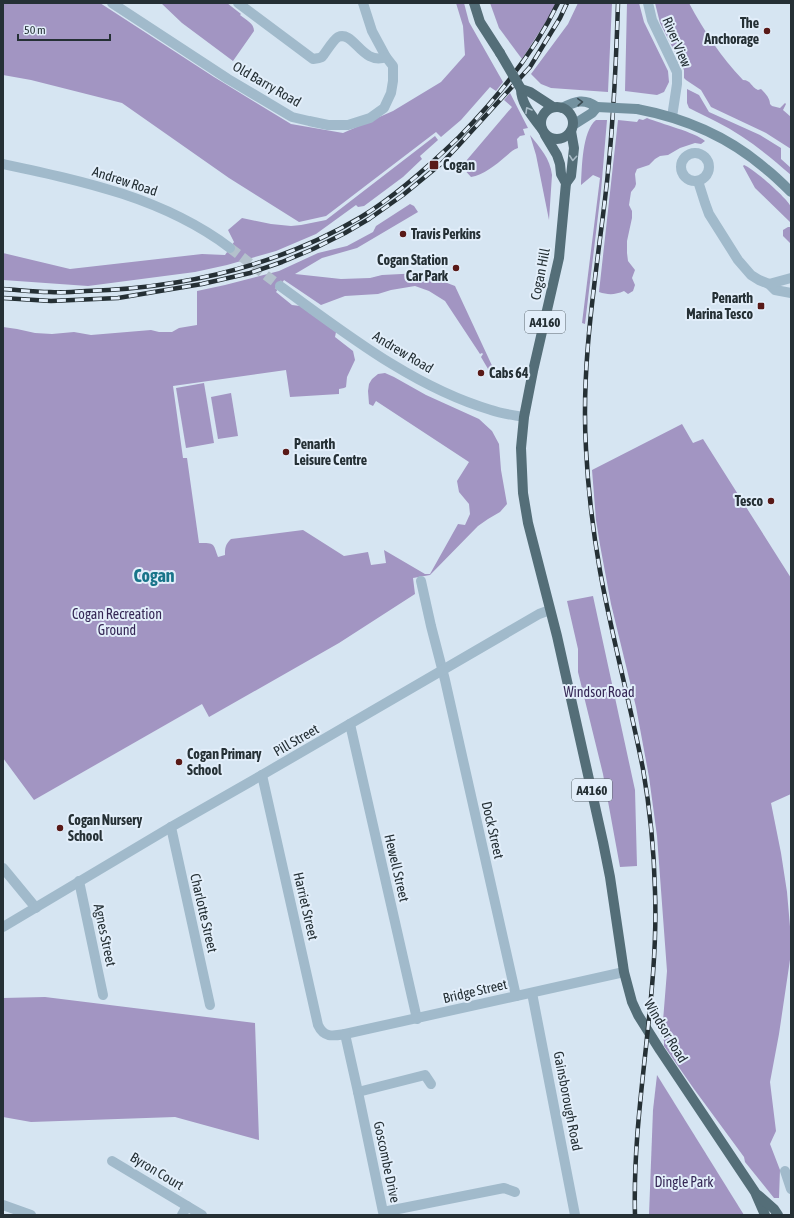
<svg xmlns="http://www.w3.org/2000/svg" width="794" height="1218" font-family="'Asap Condensed',sans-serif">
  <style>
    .green { fill: #a295c2 }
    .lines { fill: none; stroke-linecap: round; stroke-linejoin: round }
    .street-tunnel { stroke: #b3c1cc; stroke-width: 10; stroke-dasharray: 10 5; stroke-linecap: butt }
    .street { stroke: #a1bacb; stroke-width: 10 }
    .secondary { stroke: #73919f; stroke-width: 10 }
    .primary { stroke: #546e78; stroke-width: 10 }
    .rail-casing { stroke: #253035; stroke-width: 4.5 }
    .rail { stroke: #e2eefa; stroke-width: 3; stroke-dasharray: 9; stroke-linecap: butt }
    .secondary-bridge { stroke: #73919f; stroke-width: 10 }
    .primary-bridge { stroke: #546e78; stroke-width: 10 }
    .oneway { stroke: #3c4d55 }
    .oneway2 { stroke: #a9bbc6 }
    .poi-dot { fill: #591917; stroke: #e2eefa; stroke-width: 1.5 }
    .labels { text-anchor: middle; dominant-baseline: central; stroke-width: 4; stroke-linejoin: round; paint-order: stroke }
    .shield { fill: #e2eefa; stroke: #5e6970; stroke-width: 1 }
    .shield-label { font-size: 13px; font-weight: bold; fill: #253035 }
    .poi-label { font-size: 14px; font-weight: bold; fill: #253035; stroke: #e2eefa; text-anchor: start }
    .street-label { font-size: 14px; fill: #253035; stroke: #e2eefa }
    .park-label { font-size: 14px; fill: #352755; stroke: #e2eefa }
    .district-label { font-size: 18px; font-weight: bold; fill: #187489; stroke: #e2eefa }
  </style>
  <rect width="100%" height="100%" fill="#d6e5f2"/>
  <!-- green -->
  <g class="green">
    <path d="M3,3H100L214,77L291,124L343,133L393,111L441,82L465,55L463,26L456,3H464L469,22L503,82L496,91L490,87L461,120L441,137L436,132L326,216L299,222L229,178L122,103L31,80L3,75Z"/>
    <path d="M161,3H227L241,14L240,15C246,20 254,23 254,31L233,61L182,23Z"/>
    <path d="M490,3H558L522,59L499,28Z"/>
    <path d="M578,3H612L608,92L551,88L541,84L531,74L568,24Z"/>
    <path d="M627,3H639L644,22L668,71L669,82L664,92L657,95L625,91Z"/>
    <path d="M655,3H689C704,31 721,57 743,80C751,80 751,87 758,90L761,89C765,93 770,98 770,104L772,106L780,108L785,103L786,104L783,110L791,117V149L766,133L711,107L701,90L686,80L684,78V70L660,23Z"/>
    <path d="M687,89L699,95L709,112L760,135L781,148V159L791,168V175C768,155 745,136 717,122C708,117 698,113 689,108L687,103Z"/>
    <path d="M510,93L528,128L523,129L525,135L520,136L517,139L518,148C512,150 510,153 505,157C496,165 483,175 471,177L462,167V163L466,161L512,107L504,100Z"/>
    <path d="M647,118C661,124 695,132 705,141L701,144L695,143L680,148L668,155L660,156L655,159L649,165L637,169L635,174L636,184L635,187L631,192L629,205L632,211V218L627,241V253L628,261L635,270L632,278L635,285L633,291L628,294L624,291C615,295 608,295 599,292L618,120L637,122L639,119L643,120Z"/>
    <path d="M596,120H607L601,191L585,324L582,323L600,178L593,175L581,185C582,168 582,131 596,120Z"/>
    <path d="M530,135C540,148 550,158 552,175L549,220L536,155Z"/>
    <path d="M435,136L438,140L420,156L422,159L403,177L364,206L358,207L356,205L316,234L276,251L227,265L195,272L88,286L3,280V253L70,269L202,254L225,255L234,242L228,230L242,218L271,224L291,226L301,225L326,220Z"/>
    <path d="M744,165C753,168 789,200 791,207C792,212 791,219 791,223L755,188L743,166Z"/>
    <path d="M410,204L414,206L418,212L357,248L322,258L295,274L341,279L370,278L382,275L421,273L455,286L495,372L491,374L481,357L483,354L482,353L480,354L445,301L429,291L415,286L391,290L378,294L345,296L321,305L284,280L276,292L292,305L300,306L336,332L335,337L353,351L355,360L347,377L346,387L344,388L339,389V394L290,397L286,370L173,386L183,458H187L199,543C215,543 213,543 218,557L225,555C225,548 225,545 231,539L303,530L344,556L368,552L371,565L386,563L384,550L425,574H430L458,524L465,525L470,514L469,504L459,492L457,481L469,462L376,401L373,406L369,404L368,391L369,384L372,379L378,374L385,373L394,377L426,395L479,419L492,431L499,444L501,470L507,504L500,512L488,519L478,526L430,575L413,578L415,594L339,643L209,717L202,704L34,800L3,758V327L17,329L35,333L52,334L74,332L91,335L151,330L159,332H172L179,328L197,325V291L225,285L279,271L318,253L347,246L373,232L376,226Z"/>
    <path d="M788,227H791V244L783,236V230Z"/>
    <path d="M204,383L214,443L186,448L176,388Z"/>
    <path d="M231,393L238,436L218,439L211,397Z"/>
    <path d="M682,424L693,443L703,439L791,578V794L771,803L781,853L787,892L791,938V953L779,1034L770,1082L776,1131L770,1144L780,1170L779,1198H774L745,1162L744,1157L694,1089L664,1046V1041L661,1035L662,1028L663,1029L664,1022L663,1021L667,971L657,836L649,777L636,707L611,604L600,545L596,520L592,470Z"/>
    <path d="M593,596L635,790L637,866L620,867L603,774L578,672V649L567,601Z"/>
    <path d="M45,997L255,1023L259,1140L175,1117L31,1122L3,1117V998Z"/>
    <path d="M657,1075L744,1215H649L653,1110Z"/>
  </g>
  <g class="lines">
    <!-- street-tunnel -->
    <path class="street-tunnel" d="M230,248L280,286"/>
    <!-- street -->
    <g class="street">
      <path d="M112,3L228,79L292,117L309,121L328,125H348L370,118L384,108L391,93L393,81V66L386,57L372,31L363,3"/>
      <path d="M238,3L313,59L319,58L322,57C326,52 333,40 338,37C354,30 362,66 386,57"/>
      <path d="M648,3L652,20L677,72V84L672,117"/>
      <circle cx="695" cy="167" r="14"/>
      <path d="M3,164C83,181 164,198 230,248"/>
      <path d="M698,181L705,203L709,214L738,260L751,275L759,280L769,284L775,290L791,293"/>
      <path d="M769,284L791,278"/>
      <path d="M280,286C345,333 413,387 491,410C502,414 513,415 524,417"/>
      <path d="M421,581L431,626L445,680L516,996"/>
      <path d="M350,724L417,1019"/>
      <path d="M262,775L318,1025C324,1038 333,1036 345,1034L624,972"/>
      <path d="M171,827L210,1005"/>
      <path d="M3,868L36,908"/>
      <path d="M79,881L103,995"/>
      <path d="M3,927L171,827L262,775L539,614L550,610"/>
      <path d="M532,993L575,1215"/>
      <path d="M345,1034L358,1092L383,1212L504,1188L515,1192"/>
      <path d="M358,1092L425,1075L431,1084"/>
      <path d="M112,1161L187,1206"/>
      <path d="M785,1171L791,1189"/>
      <path d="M3,1205L31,1215"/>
      <path d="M182,1215L187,1206L202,1215"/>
    </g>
    <!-- secondary -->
    <g class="secondary">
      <path d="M562,108C576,101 584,98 597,107L592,113L573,125"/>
      <path d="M637,109C685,118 729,137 766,169C775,176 783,184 791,192"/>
    </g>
    <!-- primary -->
    <g class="primary">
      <path d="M474,3L480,22L500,53"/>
      <circle cx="557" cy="123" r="16"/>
      <path d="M542,129C533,117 521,104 521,89L530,92L553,107"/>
      <path d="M545,135L557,155L560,164L561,174L566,183L559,258L533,371L524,417L521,448L523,493L528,523L557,636L603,842L610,877L624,972L632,1002L638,1015L660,1050L755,1192L765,1215"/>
      <path d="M566,183L571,176L574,148L571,131"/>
      <path d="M758,1195L774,1209L778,1215"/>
    </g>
    <!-- rail casing -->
    <g class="rail-casing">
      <g id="rail">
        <path d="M618,3C616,68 613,134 605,199C595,282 581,365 586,449C588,490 593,531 600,571C612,637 630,703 643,769C650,809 654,850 655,891C659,999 632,1106 635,1215"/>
        <path d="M3,289C19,290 34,292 50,292C62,293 74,292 86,291C182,288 278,266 361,217C397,195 429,166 459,137C497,98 534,53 558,3"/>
        <path d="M3,298L51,301L118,298L202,284L250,273L282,262L313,249L345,233L369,219L403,195L442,163L459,145L530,67L560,18L567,3"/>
      </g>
    </g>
    <!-- rail -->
    <use href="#rail" class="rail"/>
    <!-- secondary-bridge -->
    <path class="secondary-bridge" d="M597,107L637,109"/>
    <!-- primary-bridge -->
    <path class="primary-bridge" d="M500,53L521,89"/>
  </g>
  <!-- one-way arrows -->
  <defs><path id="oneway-chevron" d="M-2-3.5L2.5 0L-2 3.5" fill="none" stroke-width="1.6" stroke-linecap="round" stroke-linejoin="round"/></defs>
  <use class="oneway" href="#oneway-chevron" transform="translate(580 102) rotate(-3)"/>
  <g class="oneway2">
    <use href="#oneway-chevron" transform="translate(528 110) rotate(-120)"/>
    <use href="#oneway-chevron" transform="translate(573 158) rotate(95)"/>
  </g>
  <!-- markers -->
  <g class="poi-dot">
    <circle cx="767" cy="31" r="4"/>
    <rect x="429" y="160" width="10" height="10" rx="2"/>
    <circle cx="403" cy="234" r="4"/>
    <circle cx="456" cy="268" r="4"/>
    <rect x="757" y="302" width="8" height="8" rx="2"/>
    <circle cx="481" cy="373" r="4"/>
    <circle cx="286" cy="452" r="4"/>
    <circle cx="771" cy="501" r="4"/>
    <circle cx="179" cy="762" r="4"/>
    <circle cx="60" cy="828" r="4"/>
  </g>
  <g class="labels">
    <!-- shield labels -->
    <g class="shield">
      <rect x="525" y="311" width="40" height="22" rx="3"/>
      <rect x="572" y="779" width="40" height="22" rx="3"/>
    </g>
    <g class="shield-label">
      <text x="545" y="322">A4160</text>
      <text x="592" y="790">A4160</text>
    </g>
    <!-- poi labels -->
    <g class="poi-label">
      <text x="759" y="23" text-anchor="end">The<tspan x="759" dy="16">Anchorage</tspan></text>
      <text x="443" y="165">Cogan</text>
      <text x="411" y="234">Travis Perkins</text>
      <text x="448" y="260" text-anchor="end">Cogan Station<tspan x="448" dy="16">Car Park</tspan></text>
      <text x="753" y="298" text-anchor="end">Penarth<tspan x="753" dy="16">Marina Tesco</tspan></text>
      <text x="489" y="373">Cabs 64</text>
      <text x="294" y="444">Penarth<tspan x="294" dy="16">Leisure Centre</tspan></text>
      <text x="763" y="501" text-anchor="end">Tesco</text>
      <text x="187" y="754">Cogan Primary<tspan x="187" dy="16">School</tspan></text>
      <text x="68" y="820">Cogan Nursery<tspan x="68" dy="16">School</tspan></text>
    </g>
    <!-- street labels -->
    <g class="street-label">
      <text transform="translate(677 42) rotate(67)">River View</text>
      <text transform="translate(267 84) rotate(30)">Old Barry Road</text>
      <text transform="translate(125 181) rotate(18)">Andrew Road</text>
      <text transform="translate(540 274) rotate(-79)">Cogan Hill</text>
      <text transform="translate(403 352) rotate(31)">Andrew Road</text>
      <text transform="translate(296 740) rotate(-30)">Pill Street</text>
      <text transform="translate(493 830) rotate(77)">Dock Street</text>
      <text transform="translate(397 868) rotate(77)">Hewell Street</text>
      <text transform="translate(306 906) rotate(77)">Harriet Street</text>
      <text transform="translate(204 913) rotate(77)">Charlotte Street</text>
      <text transform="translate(105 935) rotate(78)">Agnes Street</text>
      <text transform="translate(475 991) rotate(-13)">Bridge Street</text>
      <text transform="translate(666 1031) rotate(59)">Windsor Road</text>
      <text transform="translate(568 1101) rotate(79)">Gainsborough Road</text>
      <text transform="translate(387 1162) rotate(78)">Goscombe Drive</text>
      <text transform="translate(157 1171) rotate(31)">Byron Court</text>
    </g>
    <!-- park labels -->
    <g class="park-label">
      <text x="117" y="614">Cogan Recreation<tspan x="117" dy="16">Ground</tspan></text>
      <text x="599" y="692">Windsor Road</text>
      <text x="684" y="1182">Dingle Park</text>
    </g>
    <!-- district labels -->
    <g class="district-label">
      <text x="154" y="575">Cogan</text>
    </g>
  </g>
  <!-- border -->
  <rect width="794" height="1218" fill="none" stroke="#253035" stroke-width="8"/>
  <!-- scale -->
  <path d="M18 34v6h92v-6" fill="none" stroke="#253035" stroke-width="2"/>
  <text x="24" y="34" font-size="12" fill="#253035" stroke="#e2eefa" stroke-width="3" paint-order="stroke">50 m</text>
</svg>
